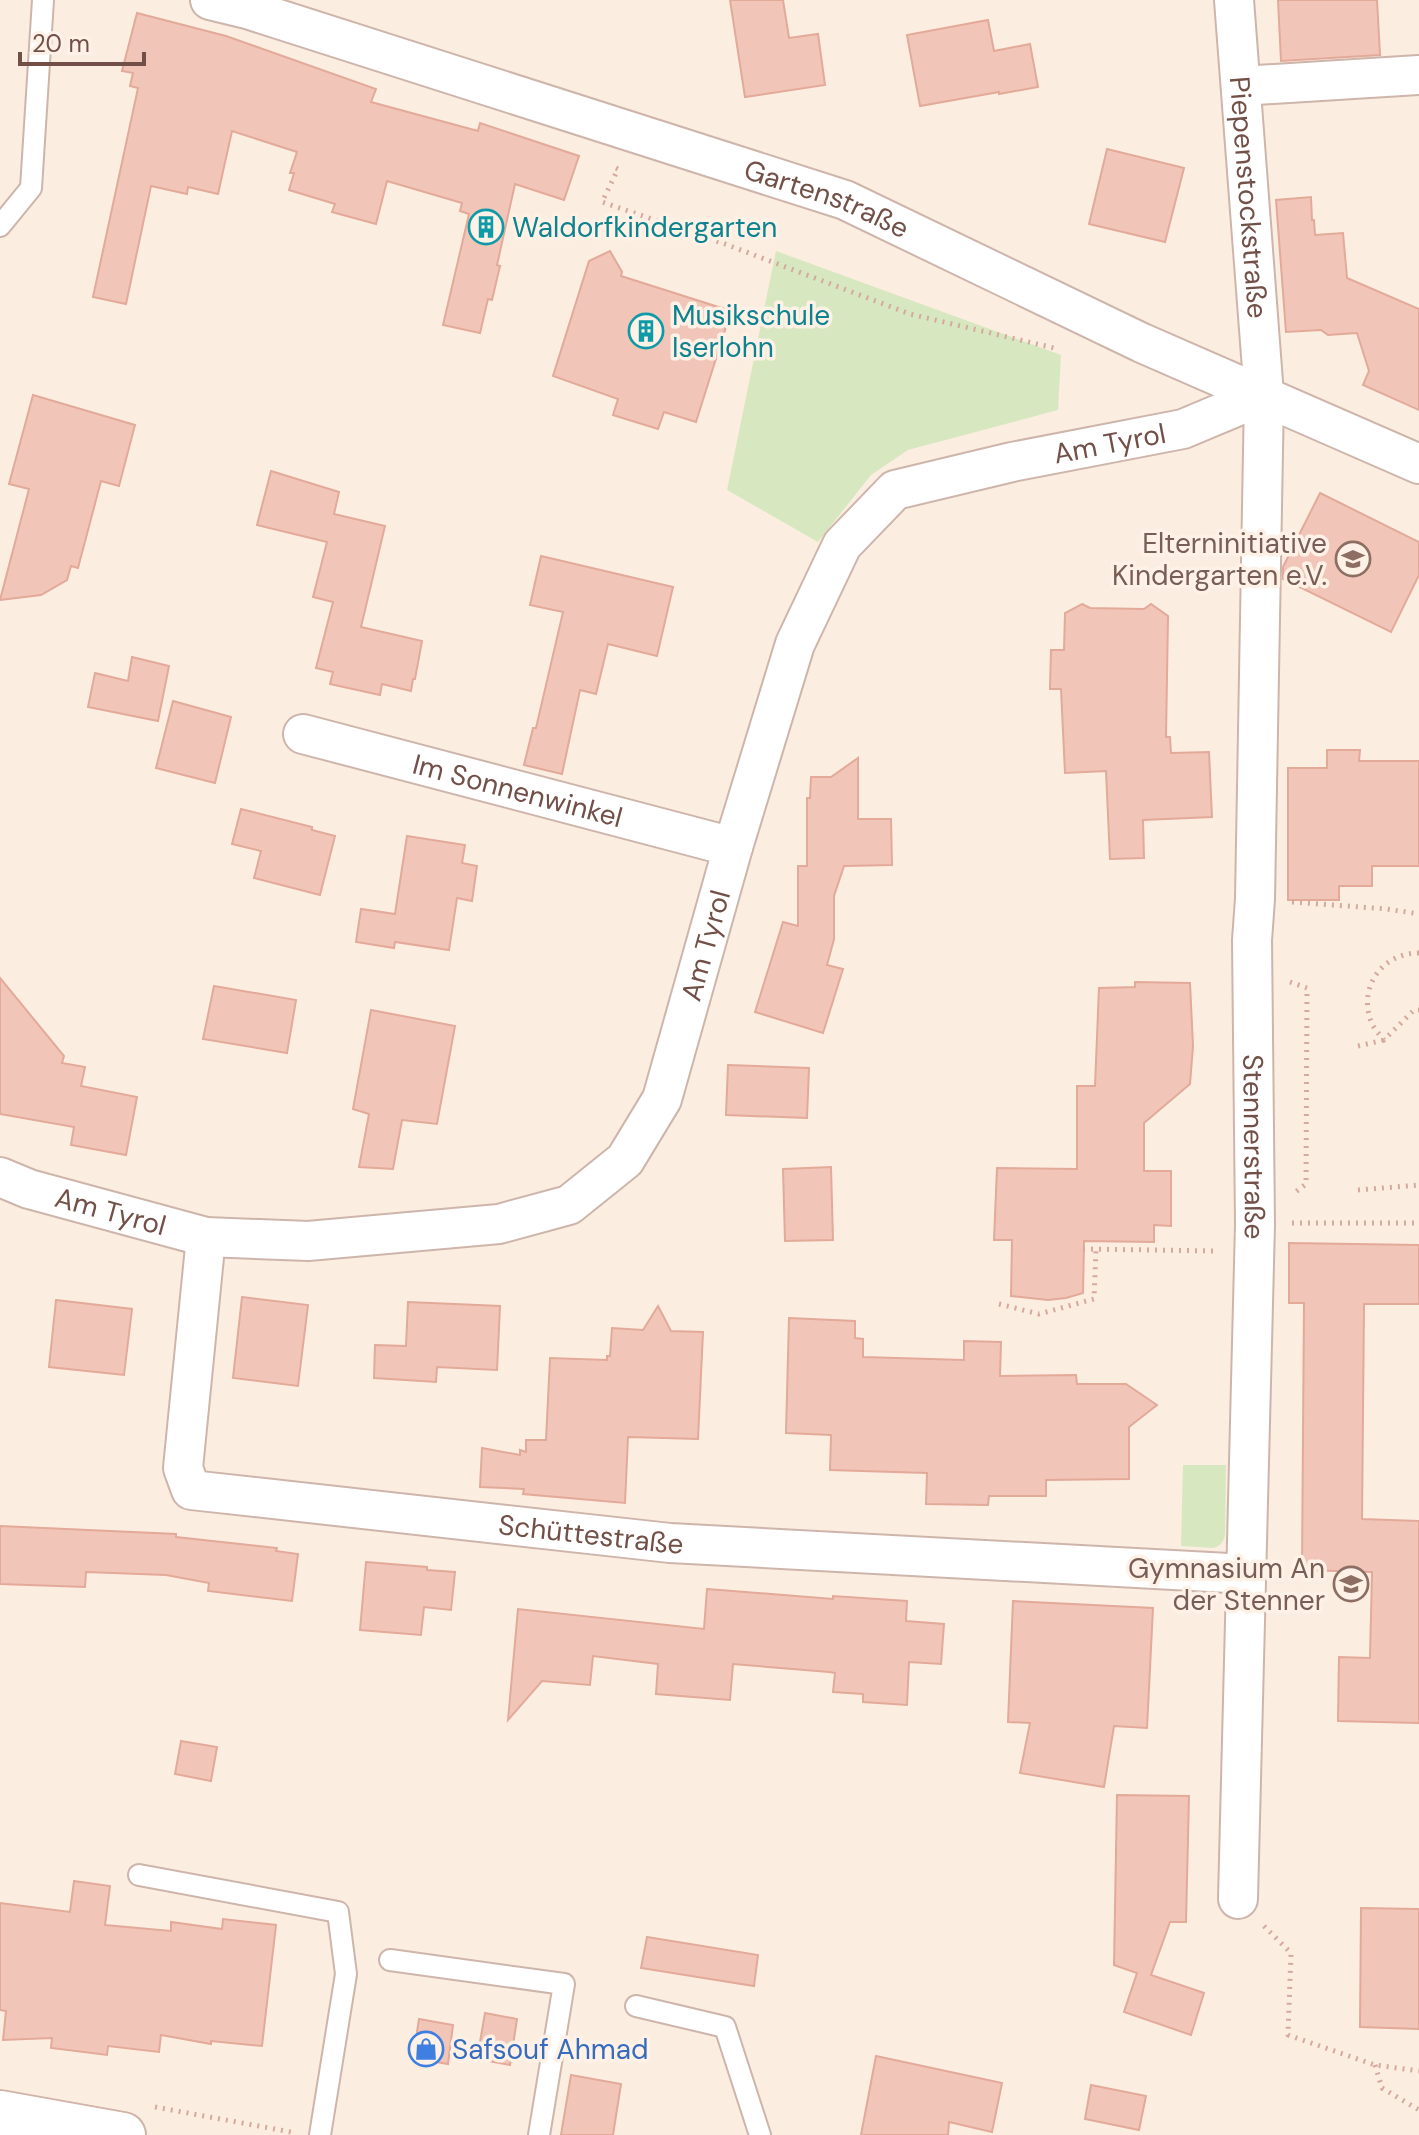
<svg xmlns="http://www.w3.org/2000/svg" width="1419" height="2135" font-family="'DM Sans',sans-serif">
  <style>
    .green { fill: #d7e8c0 }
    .building { fill: #f1c6b9; stroke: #e3a999; stroke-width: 2 }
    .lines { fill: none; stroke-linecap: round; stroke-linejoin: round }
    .lane-casing { stroke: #ceb5ab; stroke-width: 24 }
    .street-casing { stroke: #ceb5ab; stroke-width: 42 }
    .secondary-casing { stroke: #d1b3a8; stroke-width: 48 }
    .path { stroke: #d5a99c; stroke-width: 5; stroke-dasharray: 2 6; stroke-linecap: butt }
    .lane { stroke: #fff; stroke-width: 20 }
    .street { stroke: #fff; stroke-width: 38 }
    .secondary { stroke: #fff; stroke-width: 44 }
    .labels { text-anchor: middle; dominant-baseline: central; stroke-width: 7; stroke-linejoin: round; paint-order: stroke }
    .street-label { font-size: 28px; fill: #725048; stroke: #fff1e6 }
    .culture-label { font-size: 28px; fill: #0d838f; stroke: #fff1e6; text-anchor: start }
    .education-label { font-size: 28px; fill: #785e54; stroke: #fff1e6; text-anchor: end }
    .shop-label { font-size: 28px; fill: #366cbe; stroke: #fff1e6; text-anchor: start }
  </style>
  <rect width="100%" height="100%" fill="#fcede1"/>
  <!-- green -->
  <g class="green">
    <path d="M776,251L1061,355L1058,410L908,450L871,475L818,542L727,490Z"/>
    <path d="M1183,1465H1226L1225,1535C1223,1543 1220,1546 1213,1548L1181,1546Z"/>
  </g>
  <!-- building -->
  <g class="building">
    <path d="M730,0H783L789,38L818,34L825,85L745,97Z"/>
    <path d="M1278,0H1377L1380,55L1281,61Z"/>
    <path d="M137,13L226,36L376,89L371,102L478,131L480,123L579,156L564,200L515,184L497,265L500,266L492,300L488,299L480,333L443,325L469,214L460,211L462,203L387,181L376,224L332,212L335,204L289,190L294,173H290L297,152L232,131L218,194L188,187L187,194L151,186L126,304L93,297L138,88L130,86L133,73L122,71Z"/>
    <path d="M988,20L994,51L1030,44L1038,87L999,94V92L920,106L907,35Z"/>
    <path d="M1107,149L1184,168L1165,242L1089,224Z"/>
    <path d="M1311,197L1312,220H1314L1315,235L1343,233L1347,278L1419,309V410L1363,385L1369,371L1357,333L1328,335L1321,330L1286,332L1276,200Z"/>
    <path d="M610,251L622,272L621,276L731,311L696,422L664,412L658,429L613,415L618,399L553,376L589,261Z"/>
    <path d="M33,395L135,425L119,486L101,481L78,568L71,566L67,580L41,595L0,600L29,489L9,484Z"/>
    <path d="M271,471L339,492L334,514L385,526L361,627L422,641L415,679H413L411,691L382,684L380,695L330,684L333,672L316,668L333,602L313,597L327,542L257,525Z"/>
    <path d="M1320,493L1419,542V575L1391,632L1283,579V567Z"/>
    <path d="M541,556L673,587L657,656L608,644L596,694L580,690L562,774L524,765L533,728H536L563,612L530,605Z"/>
    <path d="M1082,604L1090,608L1144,609L1151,604L1168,616L1166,737H1170L1171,753L1209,752L1212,817L1143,820L1144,858L1110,859L1106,771L1065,773L1061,689H1050L1051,650H1064L1065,613Z"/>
    <path d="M132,657L169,666L158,721L88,707L95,673L128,681Z"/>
    <path d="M173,701L231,717L215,783L156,768Z"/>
    <path d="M1327,750H1360L1359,761H1419V866H1372V886H1339V900H1288V768H1327Z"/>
    <path d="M858,758V819H891L892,865L844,866L834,896V939L827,965L843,969L823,1033L755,1012L783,922L798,926V866H807V798H810L811,777H831Z"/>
    <path d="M241,809L312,827V830L335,836L320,895L254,878L261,851L232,844Z"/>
    <path d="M407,836L465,845L462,863L477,866L472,901L457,898L449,950L395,942L394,948L356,942L361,909L395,914Z"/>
    <path d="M0,978L64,1056L62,1063L85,1067L81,1086L137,1097L126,1155L71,1145L74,1127L0,1114Z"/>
    <path d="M1135,982L1190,983L1193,1046L1190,1084L1144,1123V1171H1171V1226L1154,1225V1242L1084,1241L1083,1293L1066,1298L1048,1300L1011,1296L1012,1240H994L997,1168L1077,1169V1086H1095L1099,988L1135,987Z"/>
    <path d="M214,986L296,1000L287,1053L203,1039Z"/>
    <path d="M371,1010L455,1026L437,1124L402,1120L393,1169L359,1167L369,1114L353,1109Z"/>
    <path d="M728,1065L809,1068L807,1118L726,1115Z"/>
    <path d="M831,1167L833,1240L785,1241L783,1169Z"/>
    <path d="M1289,1243L1419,1245V1304H1364L1362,1519L1419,1521V1723L1338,1721L1339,1657L1370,1658L1372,1572L1302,1570L1304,1303H1289Z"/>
    <path d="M242,1297L308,1305L298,1386L233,1378Z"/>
    <path d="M56,1300L132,1309L124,1375L49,1367Z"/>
    <path d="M408,1302L500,1306L497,1370L437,1367L436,1382L374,1378L375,1345L406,1346Z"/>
    <path d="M658,1306L671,1331L703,1332L698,1439L628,1437L625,1503L523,1494L524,1489L480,1487L482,1448L520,1455V1450L526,1452V1440H546L550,1358L607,1360V1356H610L612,1328L643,1330Z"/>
    <path d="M789,1318L855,1321V1338L863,1339V1357L964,1360V1341L1001,1342L1000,1376L1076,1375L1077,1384H1126L1157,1405L1129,1427V1479L1046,1480V1496H989L988,1505L926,1504L927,1473L830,1470L831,1435L786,1433Z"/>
    <path d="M0,1526L176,1534V1537L277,1548L276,1551L298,1554L292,1601L208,1591L209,1583L166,1575L86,1572L85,1587L0,1584Z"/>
    <path d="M366,1562L427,1567V1570L455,1572L451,1610L424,1607L421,1635L360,1630Z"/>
    <path d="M707,1589L833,1599V1596L907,1601L906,1621L944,1624L941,1664L909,1662L907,1705L863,1702V1694L833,1692L835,1673L829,1672L733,1664L730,1700L656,1694L658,1664L593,1656L590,1685L542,1681L508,1720L518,1609L704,1629Z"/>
    <path d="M1013,1601L1153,1608L1147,1728L1114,1726L1104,1787L1020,1773L1030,1723L1008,1722Z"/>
    <path d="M181,1741L217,1747L211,1781L175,1774Z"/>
    <path d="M1117,1795L1189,1796L1186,1922H1170L1151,1975L1204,1993L1191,2035L1124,2012L1137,1973L1114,1965Z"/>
    <path d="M74,1881L110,1886L105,1925L171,1931V1922L222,1929L223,1919L276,1925L262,2046L211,2041V2044L161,2035L159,2052L108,2046L107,2055L51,2048L52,2038L3,2040L6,2011L0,2010V1903L70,1912Z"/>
    <path d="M1361,1908L1419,1909V2029L1360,2027Z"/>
    <path d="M647,1937L758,1955L754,1986L641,1968Z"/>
    <path d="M485,2013L517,2019L510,2065L477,2059Z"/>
    <path d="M419,2019L453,2025L448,2064L413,2058Z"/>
    <path d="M876,2056L1002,2083L992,2132L949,2122L948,2135H861Z"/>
    <path d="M571,2075L621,2084L613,2135H561Z"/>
    <path d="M1091,2085L1146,2096L1139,2130L1085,2119Z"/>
  </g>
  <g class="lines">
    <!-- lane casing -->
    <g class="lane-casing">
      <g id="lane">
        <path d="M0,226L31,188L43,0"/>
        <path d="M139,1875L338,1912L346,1974L320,2135"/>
        <path d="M390,1960L564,1984L539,2135"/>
        <path d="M636,2006L725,2027L760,2135"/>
      </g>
    </g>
    <!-- street casing -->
    <g class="street-casing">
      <g id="street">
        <path id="s1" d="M210,0L247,9L845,200L1142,343L1419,464"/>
        <path id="s2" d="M1234,0L1264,395L1255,899L1252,940L1255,1224L1238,1899"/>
        <path d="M1241,86L1419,75"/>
        <path id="s3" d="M303,734L733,847"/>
        <path id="s4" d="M0,1177L29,1189L206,1237L308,1241L499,1224L569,1205L625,1160L662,1099L733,847L795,644L842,545L895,490L1012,462L1183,429L1264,395"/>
        <path id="s5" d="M206,1237L183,1468L191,1490L670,1543L1247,1574"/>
      </g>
    </g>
    <!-- secondary casing -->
    <g class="secondary-casing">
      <path id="secondary" d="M0,2113L123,2135"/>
    </g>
    <!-- path -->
    <g class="path">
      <path d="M616,168L618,169L602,202L725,244L910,314L1054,348"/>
      <path d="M1292,902L1387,909L1419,914"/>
      <path d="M1419,953C1381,953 1357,989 1372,1024C1375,1030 1380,1035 1384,1040L1414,1010H1419"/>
      <path d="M1290,982L1307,988L1306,1184L1293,1194"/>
      <path d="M1358,1046L1384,1040"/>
      <path d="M1358,1190L1419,1185"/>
      <path d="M1292,1223H1419"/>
      <path d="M1083,1249L1217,1251"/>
      <path d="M999,1304L1039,1314L1094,1299L1096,1250"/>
      <path d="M1264,1926L1291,1953L1288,2035L1375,2065L1419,2071"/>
      <path d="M1375,2065L1382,2088L1419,2110"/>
      <path d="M155,2107L291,2132"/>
    </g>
    <!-- lane -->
    <use href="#lane" class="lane"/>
    <!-- street -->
    <use href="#street" class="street"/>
    <!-- secondary -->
    <use href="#secondary" class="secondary"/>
  </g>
  <!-- icons -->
  <defs>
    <g id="building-ring" transform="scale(1.8)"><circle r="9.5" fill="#fff1e6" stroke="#0f9aa8" stroke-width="1.5"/><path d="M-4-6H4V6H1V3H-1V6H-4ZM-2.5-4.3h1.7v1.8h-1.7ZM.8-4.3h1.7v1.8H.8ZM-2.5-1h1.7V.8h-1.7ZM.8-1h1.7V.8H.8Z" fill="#0f9aa8"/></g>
    <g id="school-ring" transform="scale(1.8)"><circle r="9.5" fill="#fff1e6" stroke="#8d6e63" stroke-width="1.5"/><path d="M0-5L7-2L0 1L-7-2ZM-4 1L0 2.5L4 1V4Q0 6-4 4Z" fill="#8d6e63"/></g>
    <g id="shop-ring" transform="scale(1.8)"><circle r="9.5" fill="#fff1e6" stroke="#3f7fe0" stroke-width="1.5"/><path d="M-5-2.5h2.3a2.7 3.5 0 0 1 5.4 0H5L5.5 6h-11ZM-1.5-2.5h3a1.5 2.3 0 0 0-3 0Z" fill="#3f7fe0"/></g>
  </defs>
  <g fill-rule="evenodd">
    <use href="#building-ring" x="486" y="227"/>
    <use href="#building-ring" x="646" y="331"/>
    <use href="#school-ring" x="1353" y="559"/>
    <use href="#school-ring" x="1351" y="1584"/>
    <use href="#shop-ring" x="426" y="2049"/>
  </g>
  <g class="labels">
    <!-- street labels -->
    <g class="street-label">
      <text stroke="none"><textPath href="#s2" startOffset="198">Piepenstockstraße</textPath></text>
      <text stroke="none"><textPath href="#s1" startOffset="648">Gartenstraße</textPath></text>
      <text stroke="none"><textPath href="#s4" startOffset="1604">Am Tyrol</textPath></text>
      <text stroke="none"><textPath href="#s3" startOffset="222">Im Sonnenwinkel</textPath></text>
      <text stroke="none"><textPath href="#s4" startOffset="884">Am Tyrol</textPath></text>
      <text stroke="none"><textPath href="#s2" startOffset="1148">Stennerstraße</textPath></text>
      <text stroke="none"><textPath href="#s4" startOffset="116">Am Tyrol</textPath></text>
      <text stroke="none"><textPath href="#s5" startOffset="658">Schüttestraße</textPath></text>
    </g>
    <!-- culture labels -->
    <g class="culture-label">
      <text x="512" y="227">Waldorfkindergarten</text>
      <text x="672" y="315">Musikschule<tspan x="672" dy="32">Iserlohn</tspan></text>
    </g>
    <!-- education labels -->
    <g class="education-label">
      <text x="1327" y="543">Elterninitiative<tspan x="1327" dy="32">Kindergarten e.V.</tspan></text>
      <text x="1325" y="1568">Gymnasium An<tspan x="1325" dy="32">der Stenner</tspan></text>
    </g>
    <!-- shop labels -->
    <g class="shop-label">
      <text x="452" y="2049">Safsouf Ahmad</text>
    </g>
  </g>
  <!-- scale -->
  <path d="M20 52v12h124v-12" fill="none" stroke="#725048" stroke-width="4"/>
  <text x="32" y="52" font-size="24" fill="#725048" stroke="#fff1e6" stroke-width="6" paint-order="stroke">20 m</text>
</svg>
